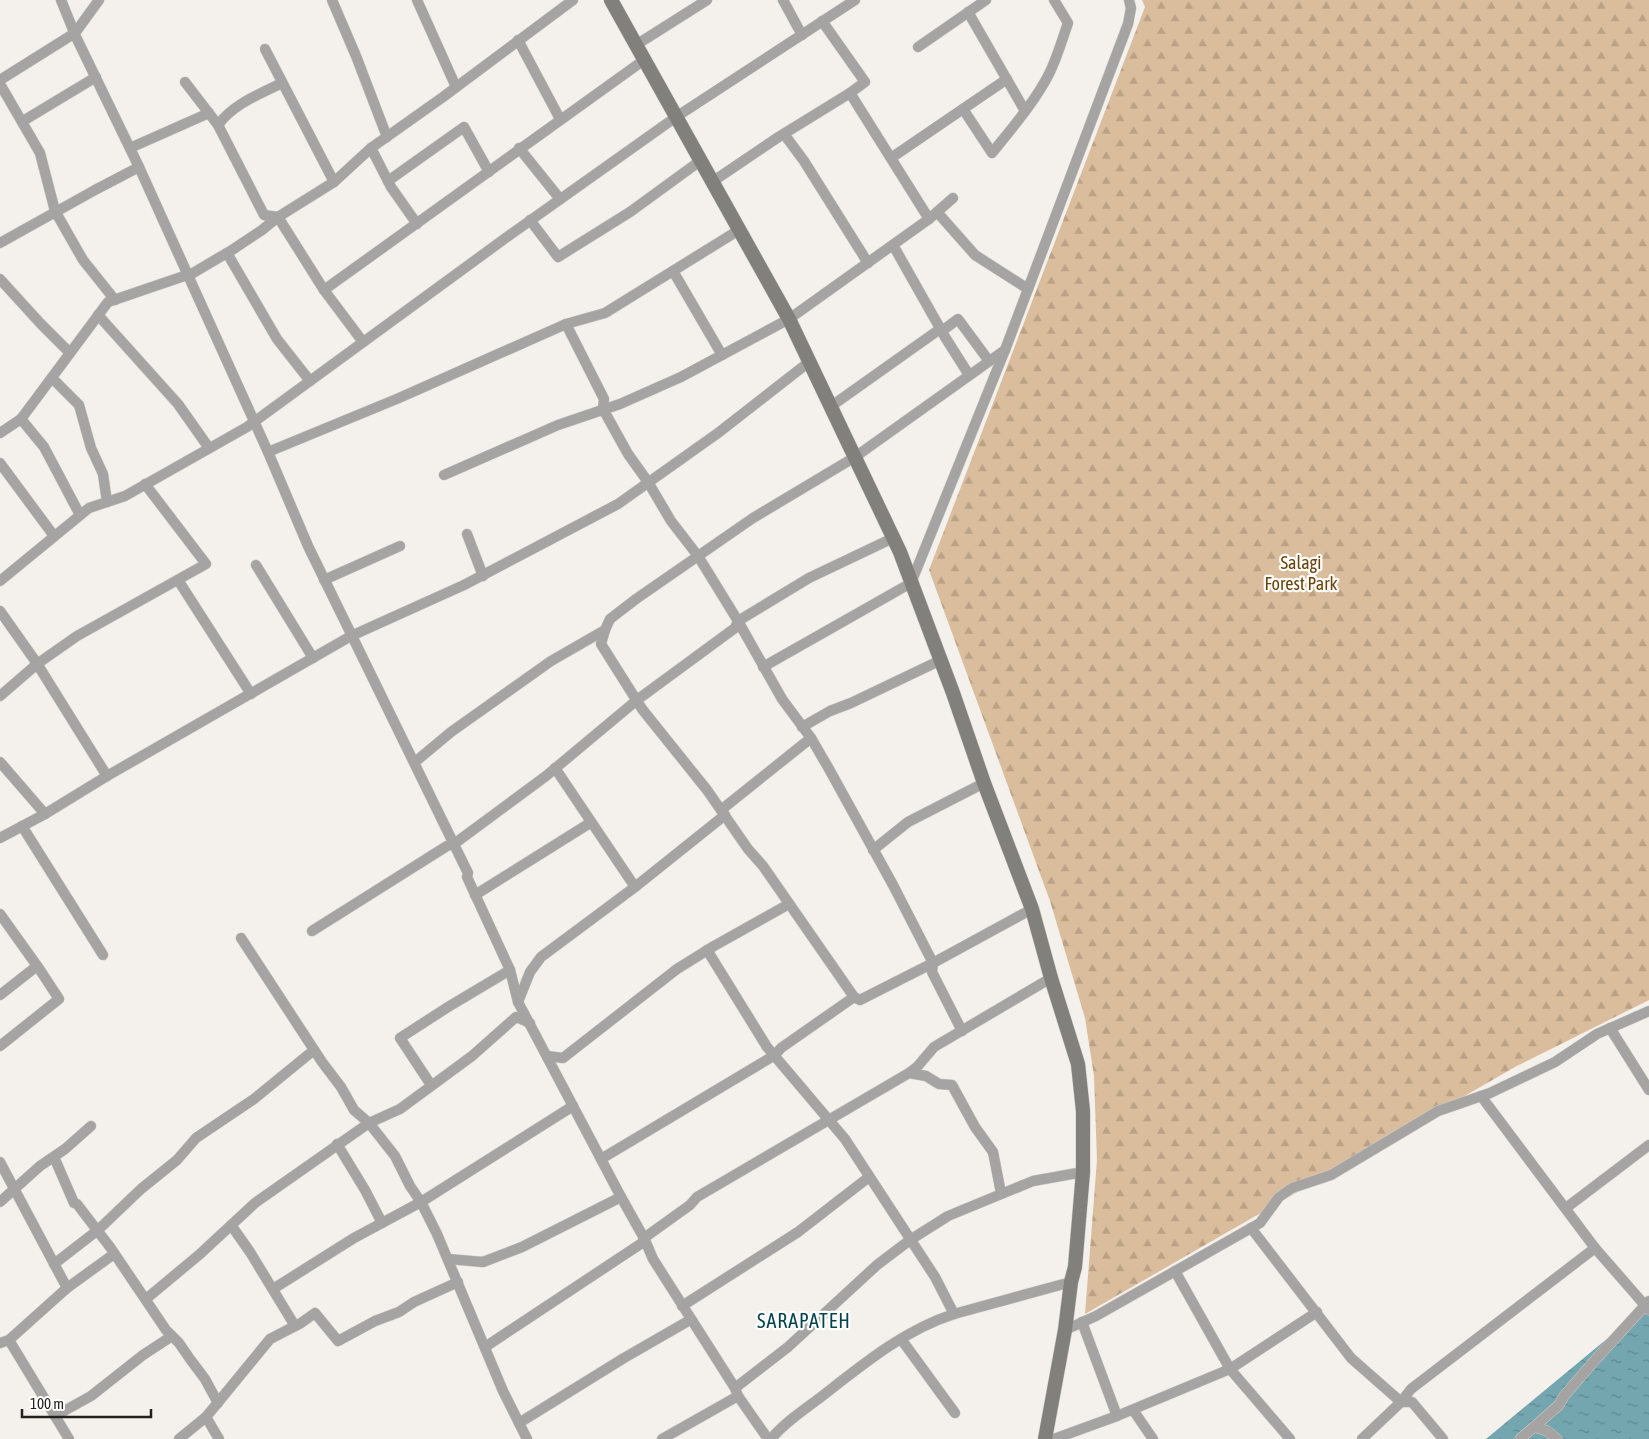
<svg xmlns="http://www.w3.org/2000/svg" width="1649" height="1439" font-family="'Asap Condensed',sans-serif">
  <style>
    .forest { fill: url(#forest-firs) }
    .water { fill: url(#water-ripples) }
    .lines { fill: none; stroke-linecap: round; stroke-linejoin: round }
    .street-casing { stroke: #cecbc6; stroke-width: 11 }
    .secondary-casing { stroke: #cecbc6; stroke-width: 15 }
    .street { stroke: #a6a4a3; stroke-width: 10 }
    .secondary { stroke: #82807d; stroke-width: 14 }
    .labels { text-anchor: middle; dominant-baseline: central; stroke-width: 4.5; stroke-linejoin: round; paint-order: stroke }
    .park-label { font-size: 18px; fill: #69430a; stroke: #fefefd }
    .quarter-label { font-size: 20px; letter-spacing: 1px; fill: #02434d; stroke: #fefefd }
  </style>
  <defs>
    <pattern id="forest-firs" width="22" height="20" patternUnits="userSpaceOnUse" patternTransform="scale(1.25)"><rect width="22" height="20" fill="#dabd9c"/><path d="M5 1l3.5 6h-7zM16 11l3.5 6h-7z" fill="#bba286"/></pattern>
    <pattern id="water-ripples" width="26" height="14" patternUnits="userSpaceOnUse" patternTransform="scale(1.25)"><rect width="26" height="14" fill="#74a6b0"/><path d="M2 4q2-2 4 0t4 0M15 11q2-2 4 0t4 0" fill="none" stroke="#5f878f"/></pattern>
  </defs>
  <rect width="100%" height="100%" fill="#f4f0eb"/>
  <!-- forest -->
  <path class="forest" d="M1142,0H1649V1000L1515,1067L1085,1314L1097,1160L1094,1076L1085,1018L1050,901L929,570L1145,7Z"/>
  <!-- water -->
  <path class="water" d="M1649,1304V1439H1486Z"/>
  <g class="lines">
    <!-- street casing -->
    <g class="street-casing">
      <g id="street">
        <path d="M61,0L76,37L139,167L268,452L308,546L468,873L467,877L510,970L518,1002L621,1197L644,1238L653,1259L735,1388L738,1396L768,1439"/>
        <path d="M332,0L356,56L387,137"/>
        <path d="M417,0L456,87"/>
        <path d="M783,0L802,35"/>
        <path d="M968,12L1025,111"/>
        <path d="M518,40L560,119"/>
        <path d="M636,45L707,0"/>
        <path d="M918,47L986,0"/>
        <path d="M265,49L334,182"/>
        <path d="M0,80L75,33L99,0"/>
        <path d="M185,82L218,125L264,215L278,217L324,290L363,342"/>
        <path d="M0,84L40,153L55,211L83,260L115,300"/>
        <path d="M850,93L929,219"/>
        <path d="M963,109L992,153C1012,128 1034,103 1049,74C1057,58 1062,40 1068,23L1054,0"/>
        <path d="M23,121L96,77"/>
        <path d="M218,125C233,104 260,94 282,83"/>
        <path d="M784,134L804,161L868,263"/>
        <path d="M130,148L209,113"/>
        <path d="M371,148L391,187L417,224"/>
        <path d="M519,148L560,199"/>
        <path d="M891,158L1007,79"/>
        <path d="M388,181L464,127L489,172"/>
        <path d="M712,182L777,138L850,93L865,82L822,21"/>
        <path d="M937,212L975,255L1028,289"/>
        <path d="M530,220L558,257L630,212L700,161"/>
        <path d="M0,243L95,190L139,167"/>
        <path d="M893,245L945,337L969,375"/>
        <path d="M227,253L277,339L310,381"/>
        <path d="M673,271L722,355"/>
        <path d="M0,279L40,323L70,353"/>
        <path d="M324,290C431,214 537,136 644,60"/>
        <path d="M98,315L178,404L209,448"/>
        <path d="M566,324L604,399L603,409L628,454L648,482L671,521L698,556L738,621L782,699L811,738L829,769L893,885L933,963L932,972L962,1031"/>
        <path d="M52,378L79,405L91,448L103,474L107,502"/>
        <path d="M830,407L940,329L946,328L958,319L989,361"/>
        <path d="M21,419L44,447L80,515"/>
        <path d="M0,433L21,419L108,302L193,273L232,250L262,230L278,217L334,182L371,148L443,97L573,0"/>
        <path d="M268,452L399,398L566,324L605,313L739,230"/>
        <path d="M0,463L54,536"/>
        <path d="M444,475L558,425L620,404L681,377L789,319L929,219L953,198"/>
        <path d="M467,534L483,576"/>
        <path d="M256,565L313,658"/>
        <path d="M178,580L251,694"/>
        <path d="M324,580L400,546"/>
        <path d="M0,581L89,508L125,496L247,427L507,237L676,117L855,0"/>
        <path d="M0,611L36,662L107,776"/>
        <path d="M605,630L601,644L642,709L707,790L748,849L763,866L854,997"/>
        <path d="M763,667L911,583L1005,350L1128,24L1131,8L1129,0"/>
        <path d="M0,696L37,664L77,636L206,564L145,484"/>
        <path d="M802,727L830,711L851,703L941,660"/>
        <path d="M0,762L45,814"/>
        <path d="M415,762L451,732L551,661L605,630L610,619L636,599L753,518L855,457L1005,350"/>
        <path d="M555,768L635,887"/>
        <path d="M721,810L811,738"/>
        <path d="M22,826L103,955"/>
        <path d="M0,838L45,814L107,776L351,636L464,585L618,504L718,433L809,362"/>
        <path d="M873,850L908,822L984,783"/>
        <path d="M475,895L590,823"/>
        <path d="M0,914L40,970L59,999L0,1046"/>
        <path d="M312,931L447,846L454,844L546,776L637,700L735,628L738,621L809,578L893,538"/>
        <path d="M241,938L322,1062L341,1087L354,1110L369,1123L395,1156L410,1186L421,1202L437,1234L503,1391L527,1439"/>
        <path d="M707,950L767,1047L845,1139L935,1277L954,1314"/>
        <path d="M0,995L37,966"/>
        <path d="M518,1002L530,972L541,957L635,887L725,815"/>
        <path d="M1610,1028L1649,1090"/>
        <path d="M547,1056L563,1058L677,969L714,946L789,904"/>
        <path d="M909,1073L926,1076L939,1084L952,1085L975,1127L993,1152L1001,1193"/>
        <path d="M431,1085L400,1038L448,1007L510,970"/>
        <path d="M1481,1096L1595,1248L1649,1310"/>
        <path d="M337,1144L365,1190L382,1223"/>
        <path d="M54,1157L74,1203L77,1204L110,1247L166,1330L179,1343L190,1359L205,1379L218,1403"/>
        <path d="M601,1159L775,1055L781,1048L854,997L860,1000L933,963L1032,909"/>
        <path d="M0,1162L67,1288"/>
        <path d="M0,1202L40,1166L65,1149L91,1126"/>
        <path d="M1566,1208L1649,1145"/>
        <path d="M231,1225L250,1252L295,1326"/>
        <path d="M1251,1228L1351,1358L1401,1402H1412L1443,1439"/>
        <path d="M448,1259L483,1262L522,1247L621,1197"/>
        <path d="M54,1264L98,1230L141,1189L177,1160L196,1138L254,1099L314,1050"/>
        <path d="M1175,1271L1230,1369L1290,1439"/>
        <path d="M273,1289L354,1238L421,1202L573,1106"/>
        <path d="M146,1299L200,1254L255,1203L369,1123L400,1109L472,1056L516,1017L530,1023"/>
        <path d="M682,1306L798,1232L869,1177"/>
        <path d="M1082,1322L1117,1416"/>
        <path d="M1065,1330L1096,1316L1260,1223L1279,1197L1292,1188L1331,1175L1438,1111L1490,1093L1555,1062L1597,1034L1649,1011"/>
        <path d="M901,1339L955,1413"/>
        <path d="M9,1340L69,1439"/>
        <path d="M0,1343L9,1340L67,1288L114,1254"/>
        <path d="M485,1347L642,1243L644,1238L690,1205L697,1197L909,1073L917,1067L934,1047L1051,978"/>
        <path d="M735,1388L788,1347L877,1265L910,1240L948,1216L1033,1181L1083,1172"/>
        <path d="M1133,1410L1153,1439"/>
        <path d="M55,1416L91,1396L143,1355L172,1336"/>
        <path d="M206,1417L219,1439"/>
        <path d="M519,1423L624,1358L690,1320"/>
        <path d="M1535,1427L1547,1431L1557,1439"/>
        <path d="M179,1439L206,1417L270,1339L301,1323L315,1313L338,1341L375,1321L399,1312L414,1302L458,1282"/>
        <path d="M662,1439L738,1396"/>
        <path d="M771,1439C785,1422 804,1410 821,1397C862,1365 904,1330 954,1314L1071,1282"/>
        <path d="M1054,1439L1117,1416L1230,1369L1317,1312"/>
        <path d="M1362,1439L1401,1402L1411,1389L1595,1248"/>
        <path d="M1520,1439L1559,1405L1564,1396L1595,1360L1649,1301"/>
      </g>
    </g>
    <!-- secondary casing -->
    <g class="secondary-casing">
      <path id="secondary" d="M611,0L789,319L900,552L953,693L984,783L1032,909L1051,978L1078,1064L1083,1111V1172L1075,1267L1071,1282L1065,1330L1045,1439"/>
    </g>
    <!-- street -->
    <use href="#street" class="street"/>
    <!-- secondary -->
    <use href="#secondary" class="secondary"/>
  </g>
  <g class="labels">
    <!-- park labels -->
    <g class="park-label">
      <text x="1301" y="562">Salagi<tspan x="1301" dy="21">Forest Park</tspan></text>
    </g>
    <!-- quarter labels -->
    <g class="quarter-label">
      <text x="804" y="1320">SARAPATEH</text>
    </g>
  </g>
  <!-- scale -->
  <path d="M22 1409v8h129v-8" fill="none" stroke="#22211f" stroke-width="2.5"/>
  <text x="30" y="1409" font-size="15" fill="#22211f" stroke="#fefefd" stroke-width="4" paint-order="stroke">100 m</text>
</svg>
